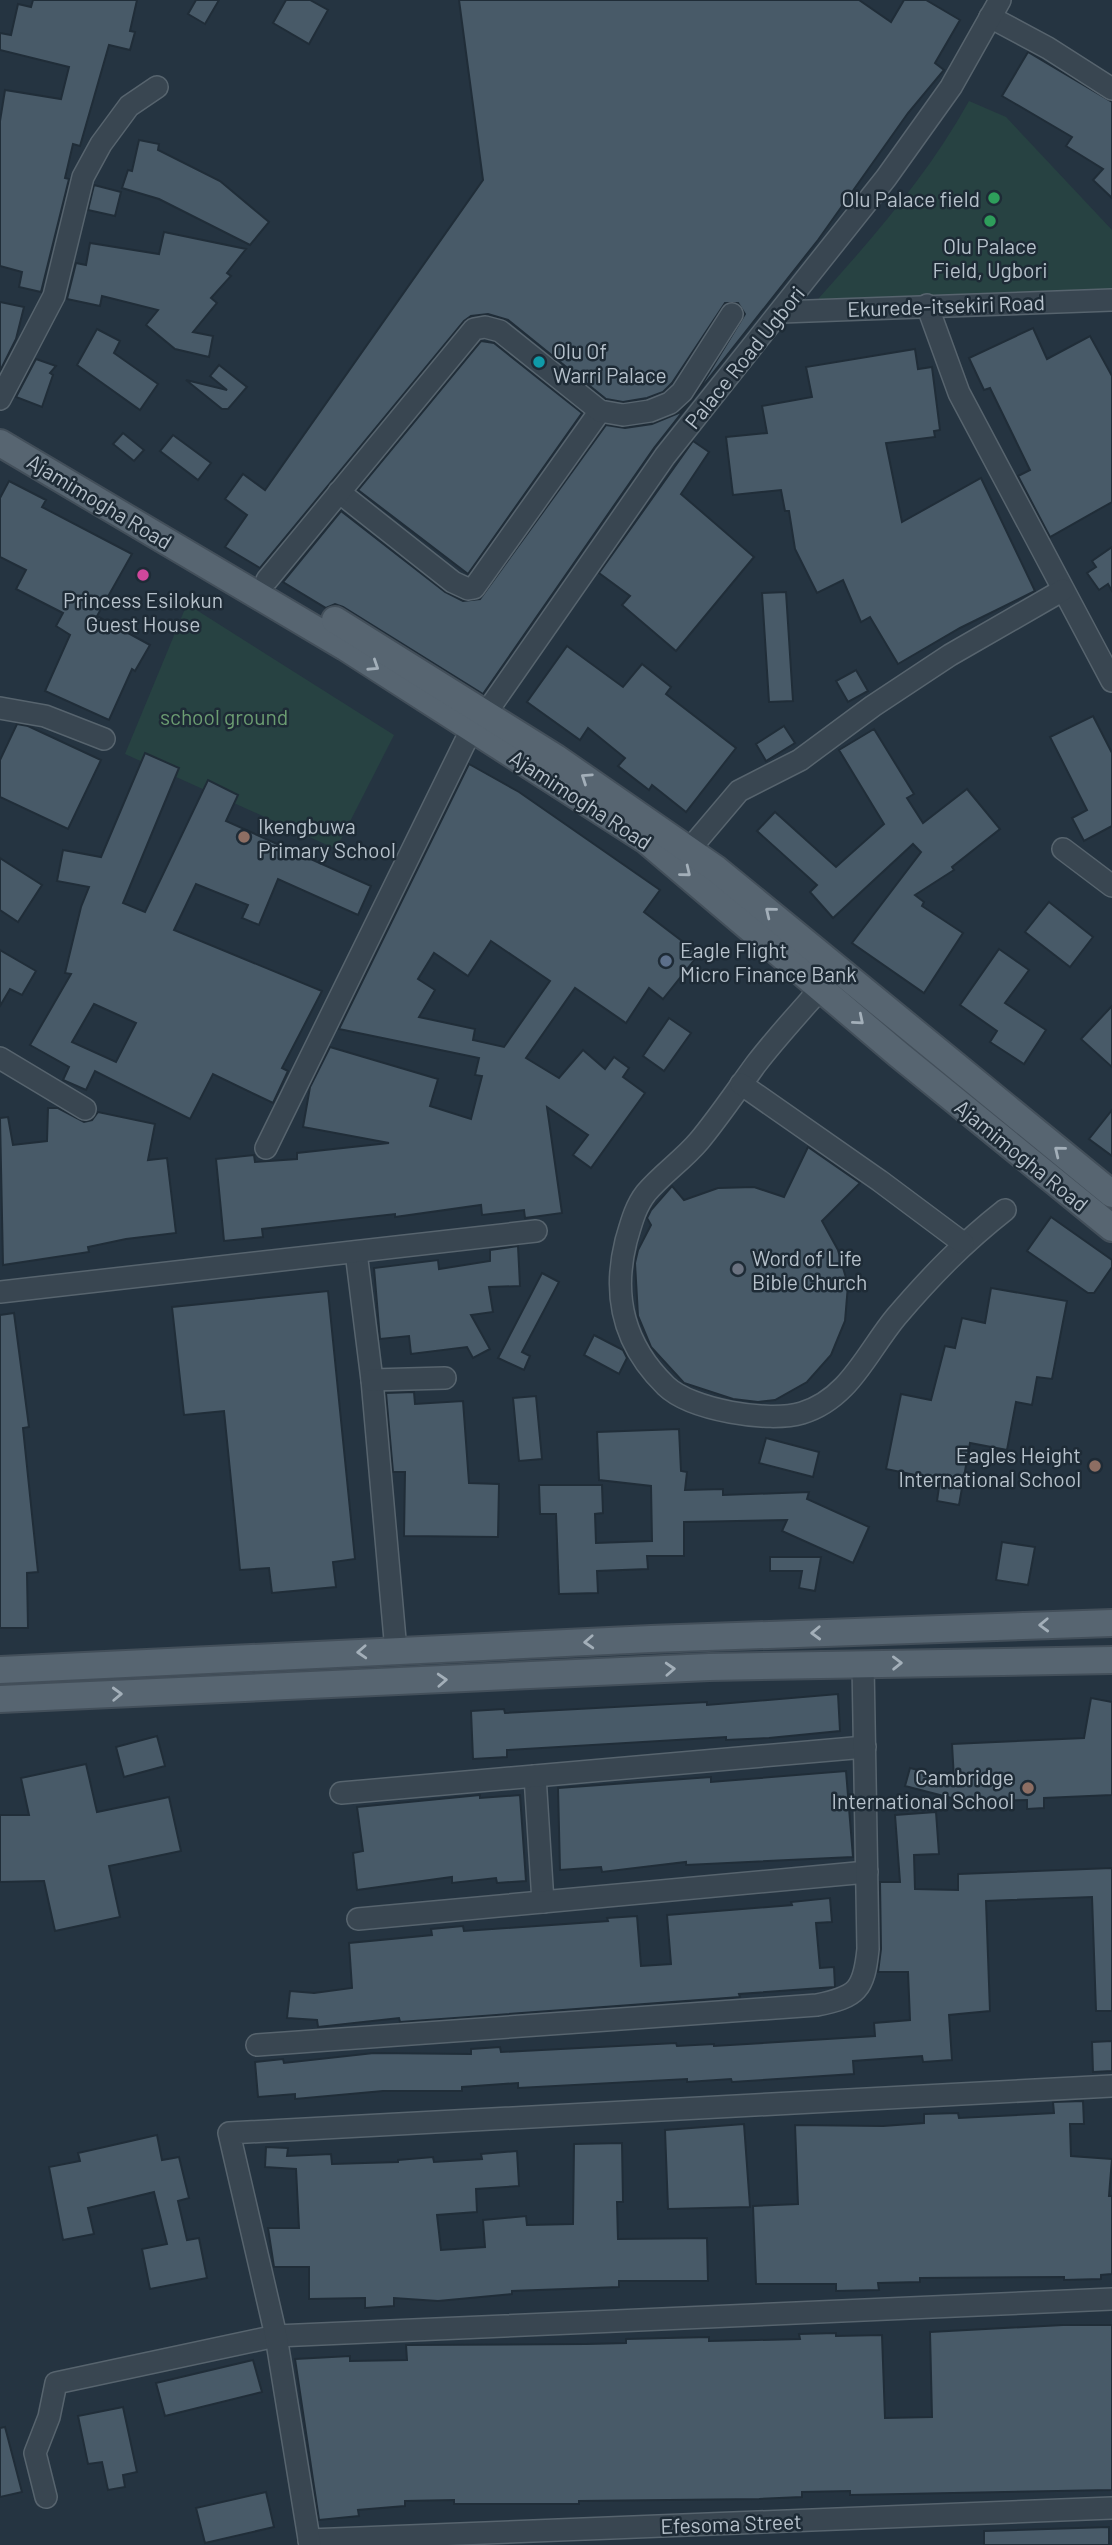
<svg xmlns="http://www.w3.org/2000/svg" width="1112" height="2545" font-family="Barlow,sans-serif">
  <style>
    .green { fill: #274242 }
    .building { fill: #485a68; stroke: #202d38; stroke-width: 2; fill-rule: evenodd }
    .lines { fill: none; stroke-linecap: round; stroke-linejoin: round }
    .minor-casing { stroke: #57646e; stroke-width: 24 }
    .major-casing { stroke: #434f5a; stroke-width: 30 }
    .minor { stroke: #394651; stroke-width: 21 }
    .major { stroke: #576571; stroke-width: 26 }
    .oneway { stroke: #a3afb9 }
    .leisure-dot { fill: #2e9e5b; stroke: #1e2b36; stroke-width: 2.5 }
    .culture-dot { fill: #0f9aa8; stroke: #1e2b36; stroke-width: 2.5 }
    .hotel-dot { fill: #d1479c; stroke: #1e2b36; stroke-width: 2.5 }
    .education-dot { fill: #8d6e63; stroke: #1e2b36; stroke-width: 2.5 }
    .service-dot { fill: #5c6f8a; stroke: #1e2b36; stroke-width: 2.5 }
    .worship-dot { fill: #6b7280; stroke: #1e2b36; stroke-width: 2.5 }
    .labels { text-anchor: middle; dominant-baseline: central; stroke-width: 5; stroke-linejoin: round; paint-order: stroke }
    .poi-label { font-size: 21px; fill: #b6c1cb; stroke: #1e2b36; text-anchor: start }
    .street-label { font-size: 21px; fill: #b6c1cb; stroke: #1e2b36 }
    .park-label { font-size: 21px; fill: #6c9d72; stroke: #1e2b36 }
  </style>
  <rect width="100%" height="100%" fill="#253441"/>
  <!-- green -->
  <g class="green">
    <path d="M969,101L1006,117L1112,230V289L811,307C869,242 927,177 969,101Z"/>
    <path d="M187,604L394,735L336,849L125,754Z"/>
  </g>
  <!-- building -->
  <g class="building">
    <path d="M33,0H137L130,31L135,32L130,50L109,45L80,146L73,144L65,178L69,179L41,292L19,287L22,272L0,266V121L5,90L61,99L69,67L0,50V33L11,35L18,4L31,7Z"/>
    <path d="M196,0H219L205,24L188,14Z"/>
    <path d="M286,0H310L328,10L309,44L273,23Z"/>
    <path d="M459,0H859L891,22L904,0H926L960,20L935,63L944,70L908,113L818,240L654,448L483,694L343,607L335,604L326,608L283,582L341,511L445,592L463,601L480,599L606,425L625,428L652,424L679,413L693,399L745,314L738,303H725L672,383L663,392L647,398L623,402L606,399L508,320L488,314L471,316L464,321L260,568L225,547L247,515L225,499L243,474L265,490L483,180Z"/>
    <path d="M1028,52L1112,102V198L1093,180L1103,169L1066,146L1072,137L1002,96Z"/>
    <path d="M139,140L159,144L158,150L220,181L269,222L250,245L159,199L122,188L128,170L132,171Z"/>
    <path d="M94,185L121,192L115,216L88,210Z"/>
    <path d="M164,232L246,249L227,273L231,276L211,298L217,303L193,332L213,336L209,357L175,349L146,325L158,310L102,296L100,306L67,299L76,263L86,265L90,243L159,254Z"/>
    <path d="M0,302L24,307L16,339L0,371Z"/>
    <path d="M1033,328L1047,359L1090,336L1112,376V502L1050,537L1018,476L1030,470L990,388L984,390L969,358Z"/>
    <path d="M97,329L120,341L114,353L158,384L140,410L77,365Z"/>
    <path d="M481,341L494,343L582,413L468,574L358,490Z"/>
    <path d="M915,349L918,369L932,367L940,430L934,431L935,437L886,443L902,522L981,478L1035,591L960,628L898,664L870,617L861,622L843,580L817,593L795,549L789,511H785L781,490L733,495L726,437L767,433L762,406L812,397L806,367Z"/>
    <path d="M36,359L56,366L50,373L53,375L42,407L16,397Z"/>
    <path d="M219,365L247,387L228,409H222L186,380L227,390L210,376Z"/>
    <path d="M123,433L144,450L134,461L113,444Z"/>
    <path d="M173,435L211,463L198,480L160,451Z"/>
    <path d="M693,441L709,452L681,494L754,557L676,651L622,605L630,596L599,573Z"/>
    <path d="M9,481L46,500L42,507L132,554L97,616L150,645L135,671L132,669L109,720L45,691L70,635L56,626L63,613L16,589L26,570L0,557V498Z"/>
    <path d="M1112,547V591L1108,584L1099,590L1087,573L1096,567L1092,561Z"/>
    <path d="M786,592L793,701L769,702L762,593Z"/>
    <path d="M567,646L623,687L642,664L671,687L666,694L736,748L686,812L652,785L649,790L618,766L625,758L588,728L580,740L527,702Z"/>
    <path d="M856,670L868,691L848,702L836,681Z"/>
    <path d="M1093,716L1112,753V826L1084,841L1072,818L1087,810L1050,737Z"/>
    <path d="M17,724L28,726L101,760L68,829L0,797V760Z"/>
    <path d="M784,726L795,743L766,761L756,744Z"/>
    <path d="M874,729L914,794L907,798L923,823L967,789L1000,829L952,867L954,870L915,895L924,902L922,906L963,933L924,993L852,943L921,852L913,844L833,918L810,892L817,885L757,831L775,812L836,867L884,824L839,750Z"/>
    <path d="M145,753L179,768L123,903L145,912L208,780L238,795L226,821L371,886L358,915L278,879L259,925L242,918L248,905L196,884L174,930L322,991L282,1068L288,1071L273,1103L213,1074L190,1119L95,1071L86,1090L63,1080L69,1067L30,1045L71,974L65,973L81,907L89,887L57,881L63,850L101,857ZM94,1004L136,1023L116,1062L72,1042Z"/>
    <path d="M469,764L519,792L660,890L644,912L699,954L663,999L649,988L626,1023L575,988L526,1058L559,1078L583,1050L605,1069L614,1057L629,1068L623,1077L645,1093L591,1168L573,1155L588,1135L547,1107L562,1213L525,1218L524,1210L482,1215L481,1205L395,1217V1214L262,1229L263,1237L224,1241L216,1159L254,1155L255,1162L297,1159V1153L389,1143L303,1127L310,1087L330,1047L438,1079L430,1106L471,1119L482,1076L475,1075L479,1058L339,1029ZM491,941L550,981L504,1047L473,1040L475,1029L419,1017L435,990L418,979L434,953L468,976Z"/>
    <path d="M0,858L42,885L18,922L0,910Z"/>
    <path d="M1049,902L1093,937L1070,967L1025,932Z"/>
    <path d="M999,949L1029,970L1005,1003L1046,1030L1024,1064L990,1042L997,1031L960,1005Z"/>
    <path d="M0,950L36,971L22,995L10,989L0,1006Z"/>
    <path d="M1112,1006V1067L1081,1039Z"/>
    <path d="M669,1018L691,1033L664,1071L643,1056Z"/>
    <path d="M48,1108H58L84,1122L92,1120L98,1112L155,1124L148,1160L167,1158L176,1233L126,1239L88,1247L89,1252L3,1265L0,1118L8,1117L13,1145L47,1141Z"/>
    <path d="M1112,1110V1156L1089,1139Z"/>
    <path d="M808,1147L860,1183L822,1221L838,1250L848,1285L845,1321L831,1355L807,1382L775,1400L758,1402L733,1399L684,1383L651,1347L638,1316L635,1263L638,1250L651,1225L647,1218L651,1210L672,1186L684,1200L718,1188L754,1187L784,1197Z"/>
    <path d="M1051,1217L1112,1260V1267L1094,1293H1088L1027,1251Z"/>
    <path d="M518,1246L520,1286L489,1287L493,1312L471,1315L490,1349L473,1358L467,1347L411,1354L409,1336L380,1339L374,1268L438,1260L439,1269L490,1261V1250Z"/>
    <path d="M542,1273L559,1282L522,1352L530,1356L524,1370L498,1358Z"/>
    <path d="M991,1288L1067,1301L1052,1379L1037,1377L1032,1405L1016,1402L1007,1450L970,1443L959,1505L937,1501L940,1480L886,1469L901,1394L931,1400L945,1346L955,1348L962,1318L985,1323Z"/>
    <path d="M328,1291L355,1559L333,1562L336,1587L272,1593L269,1568L240,1570L224,1411L184,1415L172,1307Z"/>
    <path d="M14,1313L29,1427L23,1428L38,1572L27,1573L28,1628H0V1315Z"/>
    <path d="M594,1335L623,1350L627,1358L619,1374L584,1355Z"/>
    <path d="M414,1392L415,1404L463,1401L469,1483L499,1484L498,1537L404,1536L405,1472H393L386,1393Z"/>
    <path d="M536,1396L542,1459L519,1461L513,1398Z"/>
    <path d="M679,1429L681,1471L687,1472L685,1490L723,1489V1495L809,1492L807,1499L869,1527L853,1563L782,1531L787,1520L684,1522V1556H647L648,1569L597,1571L598,1593L559,1594L556,1514H540L539,1485H602L603,1513L595,1514L596,1543L652,1541L651,1486L599,1480L597,1432Z"/>
    <path d="M766,1438L819,1452L813,1477L759,1463Z"/>
    <path d="M1002,1542L1035,1547L1028,1585L996,1580Z"/>
    <path d="M770,1557H821L815,1591L799,1588L802,1571H770Z"/>
    <path d="M838,1694L840,1731L769,1738L726,1740V1737L507,1750V1757L473,1759L471,1711L504,1709L505,1713L707,1702V1705Z"/>
    <path d="M1091,1698L1112,1702V1795L1044,1798V1808L1027,1809V1800L967,1802L905,1786L910,1768L954,1779L952,1744L1084,1738Z"/>
    <path d="M157,1736L165,1766L124,1777L116,1747Z"/>
    <path d="M86,1764L97,1812L169,1797L181,1851L109,1866L120,1917L55,1931L44,1881L0,1882V1815H29L21,1778Z"/>
    <path d="M846,1771L853,1857L686,1865V1862L602,1872L601,1867L560,1870L558,1788L711,1777V1782Z"/>
    <path d="M480,1795V1798L520,1795L526,1881L497,1883L496,1878L452,1883V1877L357,1890L353,1853L363,1851L357,1807Z"/>
    <path d="M936,1812L939,1854L914,1855L915,1889L958,1890V1874L1112,1868V2011H1096L1092,1897L986,1901L990,2011L949,2015L952,2060L923,2062L922,2056L853,2061L854,2074L732,2082L731,2079L687,2082V2079L518,2088V2083L462,2087V2091H383L295,2099V2094L258,2097L255,2062L283,2059L284,2063L374,2053L471,2054V2049L500,2047L501,2052L676,2043L677,2046L714,2044V2046L875,2036L874,2023L910,2020L908,1972H878L881,1949L880,1882H900L895,1815Z"/>
    <path d="M830,1898L832,1922L816,1923L820,1968L834,1967L835,1987L739,1994L740,1997L400,2022L399,2018L318,2027L317,2020L287,2018L290,1991L314,1993L352,1988L349,1943L432,1935L431,1929L463,1926L464,1931L608,1921L607,1918L637,1916L641,1966L671,1964L667,1915L792,1905L791,1902Z"/>
    <path d="M1112,2041V2071L1093,2072L1092,2042Z"/>
    <path d="M1083,2101L1084,2124H1070L1071,2156L1112,2159L1109,2196H1112V2274L1101,2275V2279L1064,2280V2277L920,2278V2282L878,2283L879,2290L836,2291V2284H756L753,2206L798,2204L795,2125L883,2126L924,2123V2114L958,2113L959,2118L1054,2113L1053,2102Z"/>
    <path d="M744,2124L750,2207L668,2209L665,2130Z"/>
    <path d="M157,2135L162,2160L179,2157L189,2198L178,2201L187,2240L199,2238L207,2278L150,2289L142,2249L167,2244L154,2192L88,2208L94,2234L63,2240L49,2167L80,2161L78,2153Z"/>
    <path d="M622,2143L623,2202H617L618,2239L707,2238L708,2281H619V2287L512,2291V2294L438,2301L394,2298V2306L365,2308V2298L309,2299V2267H274L268,2228H299L296,2169L265,2167L266,2147L288,2148L287,2156L331,2154L332,2164L398,2162V2160L433,2157L434,2162L482,2159L481,2154L517,2151L519,2186L476,2189L477,2212L437,2215L441,2250L485,2247L483,2220L526,2216L527,2225L573,2224L574,2144Z"/>
    <path d="M1063,2325H1112V2490L850,2495V2491L802,2492V2497L759,2499L579,2501V2504H454V2500L405,2501V2506L358,2510L359,2516L319,2520L295,2359L350,2356V2361L407,2360L406,2345L586,2344L626,2343V2339L709,2337V2341L757,2340L800,2339L799,2334L836,2333V2336L882,2335L885,2418L932,2417L930,2332Z"/>
    <path d="M253,2360L262,2392L165,2416L156,2383Z"/>
    <path d="M123,2407L137,2472L123,2475L125,2487L108,2490L102,2462L88,2464L78,2416Z"/>
    <path d="M5,2427L22,2492L0,2497V2428Z"/>
    <path d="M266,2492L274,2527L205,2543L196,2508Z"/>
    <path d="M1109,2527V2545H984V2531Z"/>
  </g>
  <g class="lines">
    <!-- minor casing -->
    <g class="minor-casing">
      <g id="minor">
        <path d="M990,17L1048,48L1112,89"/>
        <path d="M927,305L959,393L1112,681"/>
        <path d="M781,312L1112,300"/>
        <path d="M0,399L54,296L83,177L101,144L129,106L157,87"/>
        <path d="M339,492L453,582L468,589L474,588L600,411"/>
        <path d="M267,580L474,329L485,327L500,331L600,411L623,415L650,411L670,403L682,392L732,314"/>
        <path d="M0,708L45,716L104,739"/>
        <path d="M1063,849L1112,886"/>
        <path d="M689,850L739,791L800,760L873,706L950,655L1063,590"/>
        <path d="M821,988C799,1013 776,1038 756,1064C737,1090 719,1117 699,1141C683,1160 662,1174 646,1193C635,1207 631,1224 626,1241C612,1297 624,1345 666,1386C691,1410 769,1423 802,1413C849,1399 867,1352 896,1317C931,1276 963,1243 1005,1210"/>
        <path d="M0,1058L85,1109"/>
        <path d="M741,1084L880,1181L963,1243"/>
        <path d="M266,1148L471,730L486,713L665,456L886,178L951,87L1000,0"/>
        <path d="M356,1252L372,1380L396,1651"/>
        <path d="M0,1292L536,1231"/>
        <path d="M372,1380L445,1378"/>
        <path d="M535,1776L543,1902"/>
        <path d="M341,1793L865,1747"/>
        <path d="M358,1919L867,1872"/>
        <path d="M257,2045L817,2005C857,1997 864,1990 868,1949L863,1664"/>
        <path d="M46,2497L35,2453L49,2417L56,2383L276,2336L1112,2299"/>
        <path d="M309,2540L1112,2508"/>
        <path d="M310,2545L276,2336L229,2133L1112,2086"/>
      </g>
    </g>
    <!-- major casing -->
    <g class="major-casing">
      <g id="major">
        <path d="M0,443L345,647L647,841L898,1054L1112,1228"/>
        <path d="M335,620L556,758L716,869L1112,1194"/>
        <path d="M0,1670L651,1639L1112,1623"/>
        <path d="M0,1699L709,1667L1112,1660"/>
      </g>
    </g>
    <!-- minor -->
    <use href="#minor" class="minor"/>
    <!-- major -->
    <use href="#major" class="major"/>
  </g>
  <!-- one-way arrows -->
  <defs><path id="oneway-chevron" d="M-2-3.5L2.5 0L-2 3.5" fill="none" stroke-width="1.6" stroke-linecap="round" stroke-linejoin="round" transform="scale(1.75)"/></defs>
  <g class="oneway">
    <use href="#oneway-chevron" transform="translate(374 666) rotate(33)"/>
    <use href="#oneway-chevron" transform="translate(586 778) rotate(-146)"/>
    <use href="#oneway-chevron" transform="translate(686 872) rotate(39)"/>
    <use href="#oneway-chevron" transform="translate(770 912) rotate(-141)"/>
    <use href="#oneway-chevron" transform="translate(859 1020) rotate(40)"/>
    <use href="#oneway-chevron" transform="translate(1059 1151) rotate(-141)"/>
    <use href="#oneway-chevron" transform="translate(1044 1625) rotate(178)"/>
    <use href="#oneway-chevron" transform="translate(816 1633) rotate(178)"/>
    <use href="#oneway-chevron" transform="translate(589 1642) rotate(177)"/>
    <use href="#oneway-chevron" transform="translate(362 1652) rotate(177)"/>
    <use href="#oneway-chevron" transform="translate(897 1663) rotate(-1)"/>
    <use href="#oneway-chevron" transform="translate(670 1669) rotate(-3)"/>
    <use href="#oneway-chevron" transform="translate(442 1680) rotate(-3)"/>
    <use href="#oneway-chevron" transform="translate(117 1694) rotate(-2)"/>
  </g>
  <!-- markers -->
  <g class="leisure-dot">
    <circle cx="994" cy="198" r="7"/>
    <circle cx="990" cy="221" r="7"/>
  </g>
  <circle class="culture-dot" cx="539" cy="362" r="7"/>
  <circle class="hotel-dot" cx="143" cy="575" r="7"/>
  <g class="education-dot">
    <circle cx="244" cy="837" r="7"/>
    <circle cx="1095" cy="1466" r="7"/>
    <circle cx="1028" cy="1788" r="7"/>
  </g>
  <circle class="service-dot" cx="666" cy="961" r="7"/>
  <circle class="worship-dot" cx="738" cy="1269" r="7"/>
  <g class="labels">
    <!-- poi labels -->
    <g class="poi-label">
      <text x="980" y="198" text-anchor="end">Olu Palace field</text>
      <text x="990" y="245" text-anchor="middle">Olu Palace<tspan x="990" dy="24">Field, Ugbori</tspan></text>
      <text x="553" y="350">Olu Of<tspan x="553" dy="24">Warri Palace</tspan></text>
      <text x="143" y="599" text-anchor="middle">Princess Esilokun<tspan x="143" dy="24">Guest House</tspan></text>
      <text x="258" y="825">Ikengbuwa<tspan x="258" dy="24">Primary School</tspan></text>
      <text x="680" y="949">Eagle Flight<tspan x="680" dy="24">Micro Finance Bank</tspan></text>
      <text x="752" y="1257">Word of Life<tspan x="752" dy="24">Bible Church</tspan></text>
      <text x="1081" y="1454" text-anchor="end">Eagles Height<tspan x="1081" dy="24">International School</tspan></text>
      <text x="1014" y="1776" text-anchor="end">Cambridge<tspan x="1014" dy="24">International School</tspan></text>
    </g>
    <!-- street labels -->
    <g class="street-label">
      <text transform="translate(946 305) rotate(-2)">Ekurede-itsekiri Road</text>
      <text transform="translate(744 357) rotate(-51)">Palace Road Ugbori</text>
      <text transform="translate(100 501) rotate(31)">Ajamimogha Road</text>
      <text transform="translate(581 799) rotate(33)">Ajamimogha Road</text>
      <text transform="translate(1022 1155) rotate(39)">Ajamimogha Road</text>
      <text transform="translate(731 2523) rotate(-2)">Efesoma Street</text>
    </g>
    <!-- park labels -->
    <g class="park-label">
      <text x="224" y="716">school ground</text>
    </g>
  </g>
</svg>
